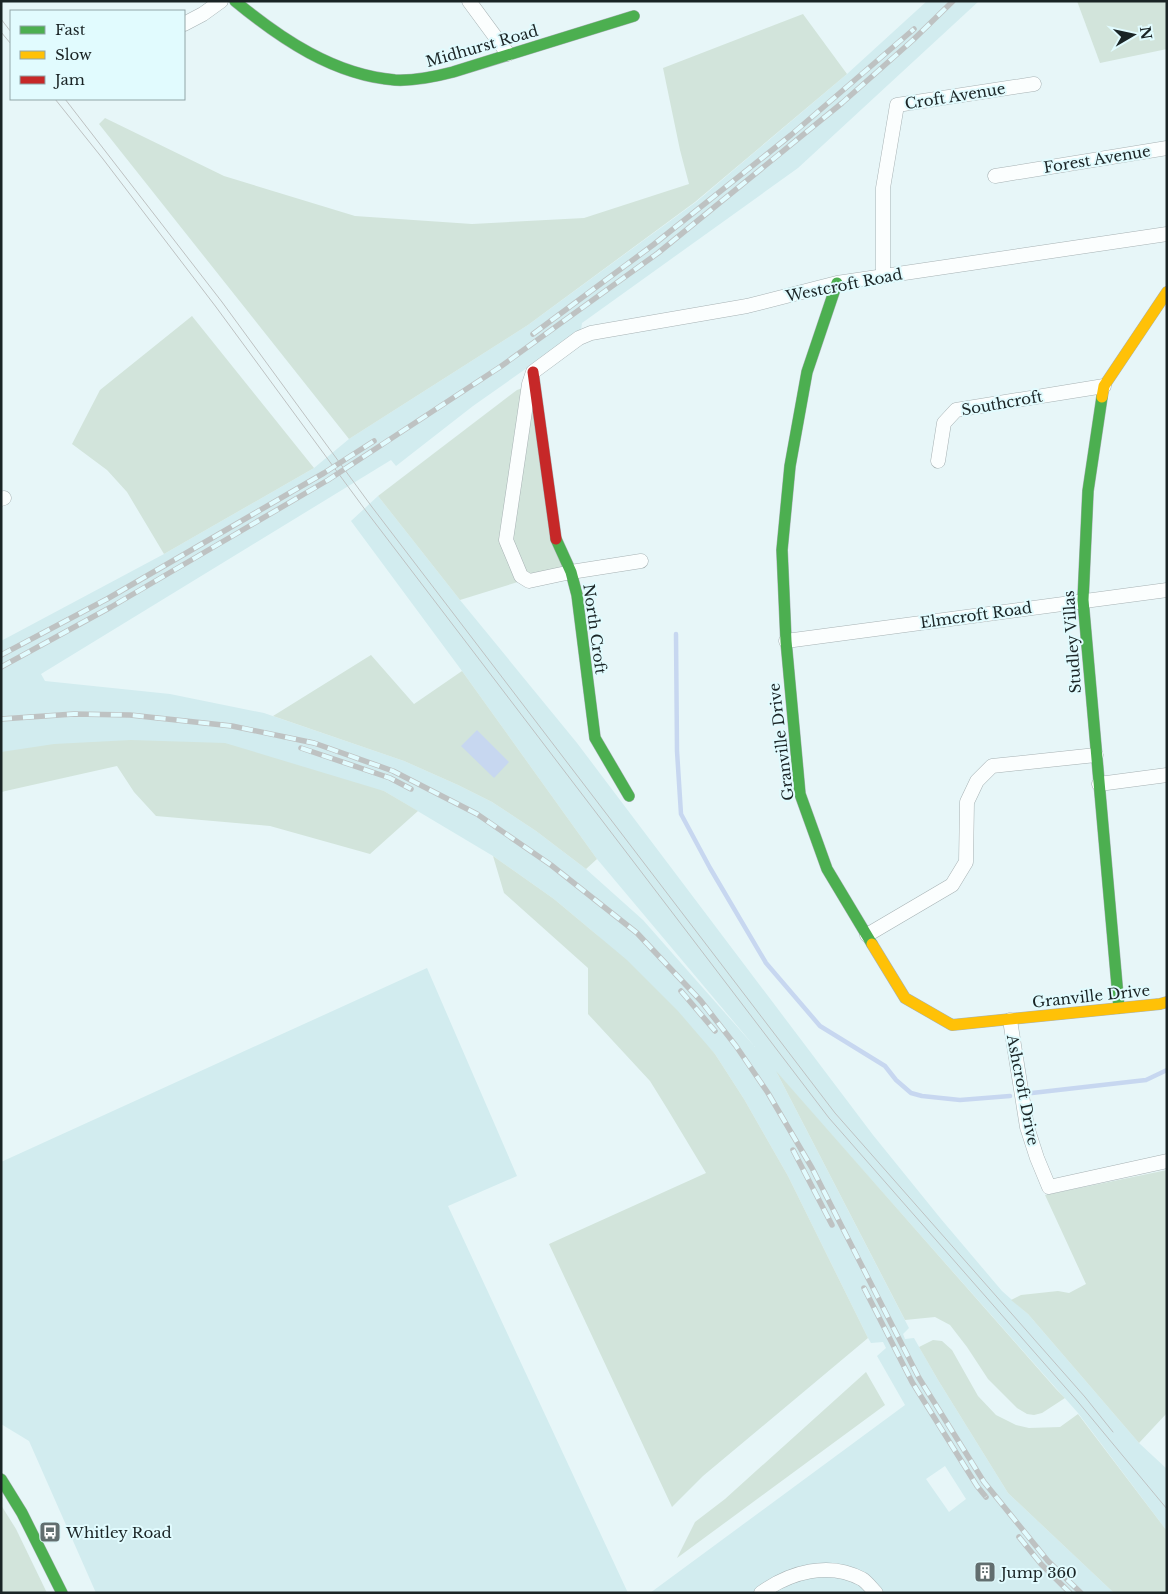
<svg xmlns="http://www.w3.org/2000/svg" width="1168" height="1594" font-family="'Libre Baskerville',serif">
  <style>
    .built { fill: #d2ecef; fill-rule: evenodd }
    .green { fill: #d2e4db }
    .water { fill: #c7d7f0 }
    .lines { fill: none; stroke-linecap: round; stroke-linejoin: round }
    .stream { stroke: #c7d7f0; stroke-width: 4.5 }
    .street-casing { stroke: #a7b2b4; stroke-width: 15 }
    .fast-casing { stroke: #a7b2b4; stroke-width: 12 }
    .slow-casing { stroke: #a7b2b4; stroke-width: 12 }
    .jam-casing { stroke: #a7b2b4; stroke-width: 12 }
    .street { stroke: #fbfefe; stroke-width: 14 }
    .fast { stroke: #4caf50; stroke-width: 11 }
    .slow { stroke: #ffc107; stroke-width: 11 }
    .jam { stroke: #c62828; stroke-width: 11 }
    .tram { stroke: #bec2c2; stroke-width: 1 }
    .rail-casing { stroke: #bec2c2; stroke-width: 5.5 }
    .rail { stroke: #e1fbfe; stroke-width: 4; stroke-dasharray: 11; stroke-linecap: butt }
    .labels { text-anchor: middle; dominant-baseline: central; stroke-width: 4; stroke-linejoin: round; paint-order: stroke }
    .street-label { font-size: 15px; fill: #1a2425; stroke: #e1fbfe }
    .poi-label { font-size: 15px; fill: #1a2425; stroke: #e1fbfe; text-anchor: start }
  </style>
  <rect width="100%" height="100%" fill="#e7f6f8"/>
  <!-- built -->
  <g class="built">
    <path d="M927,1H979L798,168L582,323L581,330L473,406L396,466L391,460L41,674L45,681L170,694L264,713L404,761L458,785L492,802L536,831L586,869L643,920L755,1047L597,859L462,671L351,521L378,496L460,600L577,743L873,1135L941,1219L1002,1291L1028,1314L1139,1443L1167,1469V1531L1078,1413L777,1073L909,1328L903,1334L905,1339L914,1338L938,1380L1008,1493L1114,1593H650L905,1405L877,1356L886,1348L883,1342L871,1343L868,1338L788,1176L744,1099L715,1054L597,935L554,899L493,856L384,791L154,749L1,792V641L164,554L314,468L349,439L528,325L696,202L847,74ZM945,1466L966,1499L949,1512L926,1479Z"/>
    <path d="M427,968L517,1176L448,1206L628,1593H96L29,1441L1,1424V1162Z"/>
  </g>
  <!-- green -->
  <g class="green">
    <path d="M1077,1H1167V49L1100,63Z"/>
    <path d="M803,14L847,74L695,202L528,325L349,439L99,124L105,118L224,176L355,216L472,224L584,218L689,184L680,150L663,68Z"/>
    <path d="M192,316L314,468L164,554L127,492L107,470L72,444L100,390Z"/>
    <path d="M531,385L563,568L460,600L378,496L517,390Z"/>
    <path d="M371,655L414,704L462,671L597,859L586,869L536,831L492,802L458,785L404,761L273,716Z"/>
    <path d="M131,740L225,743L384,791L418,811L370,854L270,826L156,816L134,792L117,766L1,792V752L54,744Z"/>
    <path d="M493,856L554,899L627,960L678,1011L715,1054L744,1099L788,1176L868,1338L703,1476L672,1507L549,1244L706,1173L668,1110L650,1081L588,1014V968L504,893Z"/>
    <path d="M776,1071L1056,1389L1065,1398L1042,1413L1034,1415L1027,1414L1017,1408L988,1379L967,1347L950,1325L935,1317L905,1320Z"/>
    <path d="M1167,1170V1413L1139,1443L1028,1314L1011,1300L1021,1295L1058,1291L1069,1293L1086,1284L1045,1195Z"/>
    <path d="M933,1340L942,1341L952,1350L978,1396L996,1415L1016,1425L1029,1428L1060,1427L1078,1414L1167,1531V1593H1114L1008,1493L938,1380L919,1347Z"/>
    <path d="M866,1372L885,1405L677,1558L695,1522L725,1499Z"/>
    <path d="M1,1505L16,1529L47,1593H1Z"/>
  </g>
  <!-- water -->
  <path class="water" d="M477,730L509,762L494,778L461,746Z"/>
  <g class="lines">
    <!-- stream -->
    <g class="stream">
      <path d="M676,634L677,751L681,814L710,868L766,963L820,1026L885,1066L896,1080L911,1093L922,1096L960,1100L1010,1096"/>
      <path d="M1032,1093L1146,1080L1167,1070"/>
    </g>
    <!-- street casing -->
    <g class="street-casing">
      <g id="street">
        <path d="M469,1L508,54"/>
        <path d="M184,24L203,14L221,1"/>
        <path d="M995,176L1167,148"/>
        <path d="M883,276V188L897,105L1034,84"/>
        <path d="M938,461L944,423L956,410L1104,386"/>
        <path d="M1,499L4,498"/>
        <path d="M641,561L571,572L529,581L521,576L506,540L529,384L533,372L579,338L591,333L747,306L837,283L1167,234"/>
        <path d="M786,641L1167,590"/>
        <path d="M1099,784L1167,775"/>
        <path d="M867,935L952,885L966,862L967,802L977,781L992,766L1096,755"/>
        <path d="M1010,1020L1027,1127L1037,1158L1049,1187L1167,1161"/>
        <path d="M761,1593C790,1572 829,1561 862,1579C867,1582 871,1588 876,1593"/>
      </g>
    </g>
    <!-- fast casing -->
    <g class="fast-casing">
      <g id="fast">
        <path d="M235,1C281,39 334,75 395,80C415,81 434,77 453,72L634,16"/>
        <path d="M837,283L807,372L790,466L782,550L786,641L800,794L827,869L872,944"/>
        <path d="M1102,397L1088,491L1083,600L1119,1008"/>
        <path d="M556,539L571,572L577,595L595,738L629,796"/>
        <path d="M1,1479L22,1513L62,1593"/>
      </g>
    </g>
    <!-- slow casing -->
    <g class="slow-casing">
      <g id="slow">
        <path d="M1102,397L1104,386L1167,292"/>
        <path d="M872,944L905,998L952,1025L1160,1004L1167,1002"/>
      </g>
    </g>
    <!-- jam casing -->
    <g class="jam-casing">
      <path id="jam" d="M533,372L556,539"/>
    </g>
    <!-- street -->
    <use href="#street" class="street"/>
    <!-- fast -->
    <use href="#fast" class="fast"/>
    <!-- slow -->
    <use href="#slow" class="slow"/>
    <!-- jam -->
    <use href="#jam" class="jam"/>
    <!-- tram -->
    <g class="tram">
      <path d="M1,19L11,32"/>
      <path d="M1,32L11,44"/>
      <path d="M55,99L103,159L216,307L366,511L829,1118L1079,1403L1167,1509"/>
      <path d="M65,99L222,302L372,507L835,1113L1085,1397L1113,1432"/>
    </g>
    <!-- rail casing -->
    <g class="rail-casing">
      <g id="rail">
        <path d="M533,334L653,245L791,135L914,29"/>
        <path d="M1,655L107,599L324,473L374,441"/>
        <path d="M1,667L111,607L328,480L500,367L658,253L842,103L913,40L953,1"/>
        <path d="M1,719L74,714L130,715L232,726L314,743L393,771L477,814L551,865L637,933L701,1001L736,1046L768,1093L812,1168L919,1378L984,1482L1048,1561L1081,1593"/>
        <path d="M301,748L390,778L411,789"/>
        <path d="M681,991L715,1031"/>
        <path d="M793,1150L832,1225"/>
        <path d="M864,1288L912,1382L977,1486L986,1497"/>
        <path d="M1019,1537L1041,1564L1070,1593"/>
      </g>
    </g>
    <!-- rail -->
    <use href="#rail" class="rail"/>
  </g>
  <!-- icons -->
  <defs>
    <g id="bus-square" transform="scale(1.125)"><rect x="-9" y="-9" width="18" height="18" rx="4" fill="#626e6f" stroke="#e1fbfe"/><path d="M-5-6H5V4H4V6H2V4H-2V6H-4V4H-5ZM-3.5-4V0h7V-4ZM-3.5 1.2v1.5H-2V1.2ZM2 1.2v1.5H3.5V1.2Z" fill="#fff"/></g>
    <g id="building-square" transform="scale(1.125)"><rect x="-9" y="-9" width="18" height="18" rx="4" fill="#626e6f" stroke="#e1fbfe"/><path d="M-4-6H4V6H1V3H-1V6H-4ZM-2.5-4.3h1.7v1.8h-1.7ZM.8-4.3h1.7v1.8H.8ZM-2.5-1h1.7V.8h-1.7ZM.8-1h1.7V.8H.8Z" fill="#fff"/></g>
  </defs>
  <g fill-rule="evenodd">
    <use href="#bus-square" x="50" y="1532"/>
    <use href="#building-square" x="985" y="1572"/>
  </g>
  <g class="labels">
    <!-- street labels -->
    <g class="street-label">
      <text transform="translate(482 46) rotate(-16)">Midhurst Road</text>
      <text transform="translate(955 96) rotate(-9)">Croft Avenue</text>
      <text transform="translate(1097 159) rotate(-9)">Forest Avenue</text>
      <text transform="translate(844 285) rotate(-11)">Westcroft Road</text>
      <text transform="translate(1002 403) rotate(-10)">Southcroft</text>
      <text transform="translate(976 615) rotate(-8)">Elmcroft Road</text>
      <text transform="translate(595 629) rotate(82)">North Croft</text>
      <text transform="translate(1072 642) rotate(-94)">Studley Villas</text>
      <text transform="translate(781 742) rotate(-97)">Granville Drive</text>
      <text transform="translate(1091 996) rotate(-6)">Granville Drive</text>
      <text transform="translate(1023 1090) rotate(79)">Ashcroft Drive</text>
    </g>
    <!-- poi labels -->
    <g class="poi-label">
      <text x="66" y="1532">Whitley Road</text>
      <text x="1001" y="1572">Jump 360</text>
    </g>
  </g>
  <!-- border -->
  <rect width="1168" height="1594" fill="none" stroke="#1a2425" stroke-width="5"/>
  <!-- legend -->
  <rect x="10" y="10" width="175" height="90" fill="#e1fbfe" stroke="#91a5a7"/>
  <rect x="20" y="26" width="25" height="8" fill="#4caf50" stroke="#91a5a7"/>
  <text x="55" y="35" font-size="15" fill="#1a2425">Fast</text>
  <rect x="20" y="51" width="25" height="8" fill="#ffc107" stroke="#91a5a7"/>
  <text x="55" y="60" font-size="15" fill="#1a2425">Slow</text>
  <rect x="20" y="76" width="25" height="8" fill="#c62828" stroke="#91a5a7"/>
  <text x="55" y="85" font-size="15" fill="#1a2425">Jam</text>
  <!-- north arrow -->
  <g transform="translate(1133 35) rotate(81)" stroke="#e1fbfe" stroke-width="4" paint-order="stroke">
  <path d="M0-4L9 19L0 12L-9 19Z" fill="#1a2425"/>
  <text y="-8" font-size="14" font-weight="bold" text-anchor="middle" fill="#1a2425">N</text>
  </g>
</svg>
